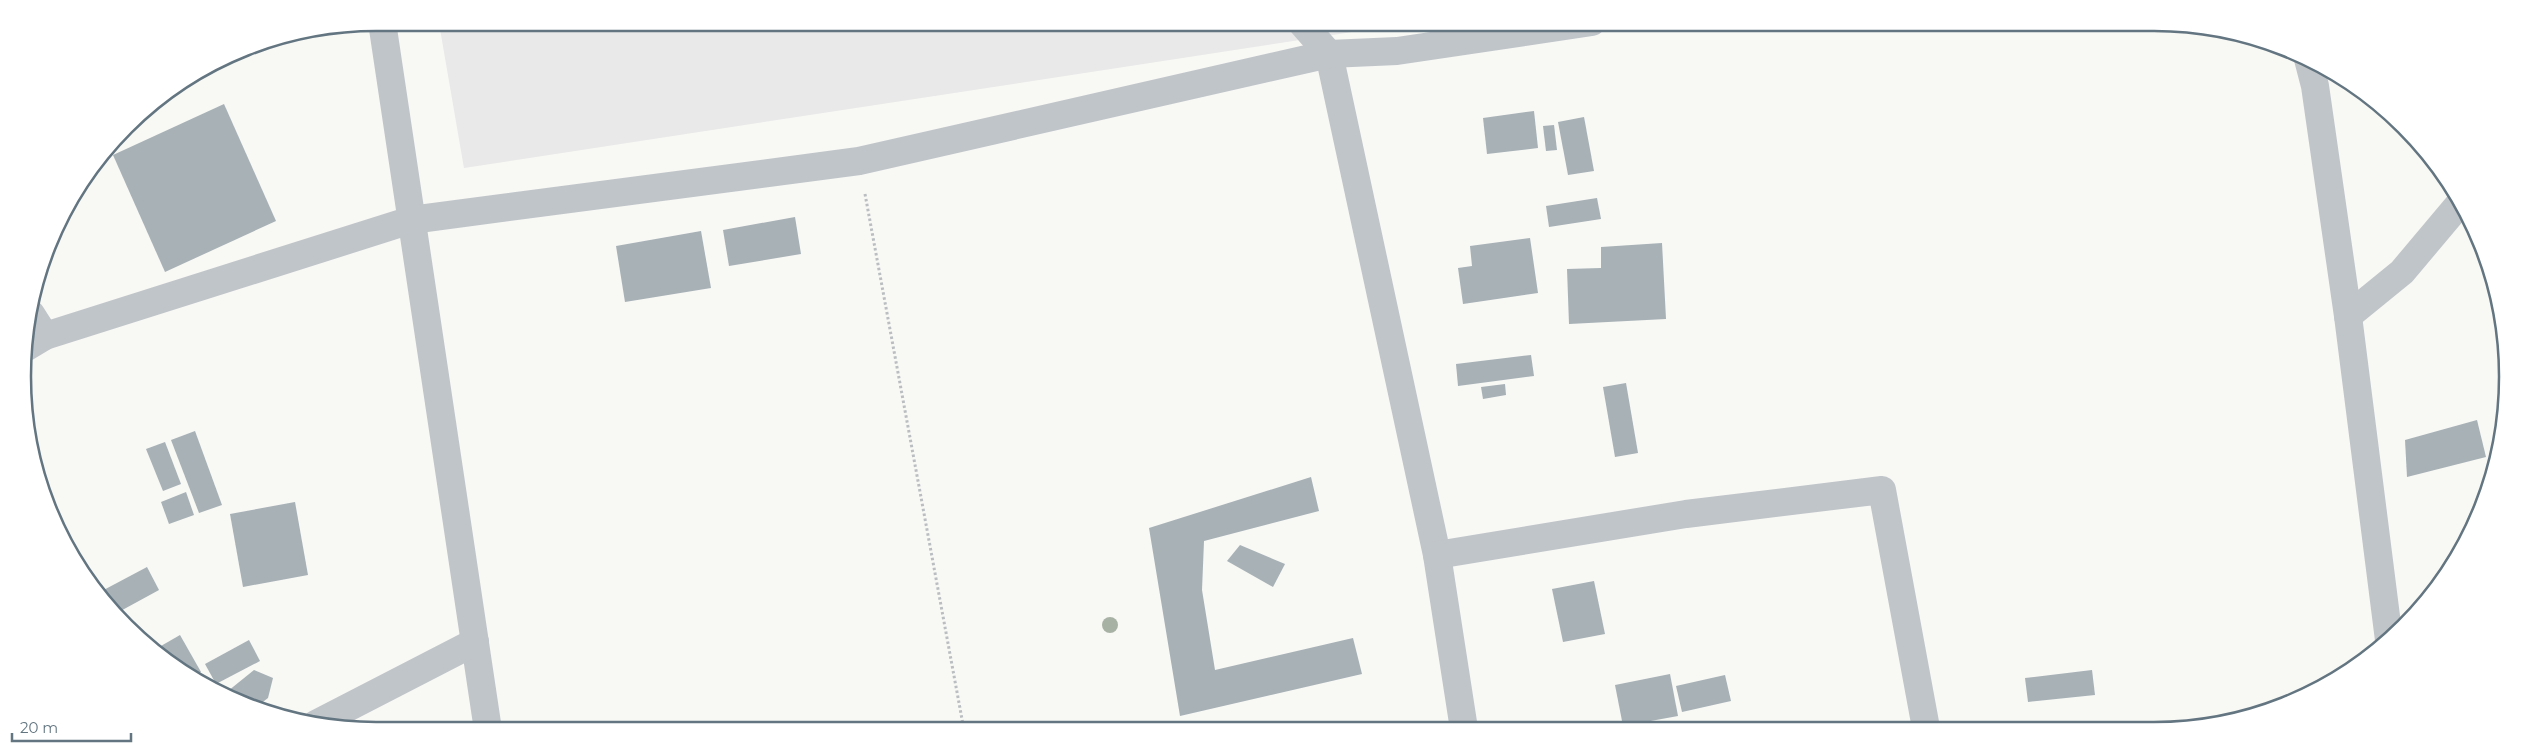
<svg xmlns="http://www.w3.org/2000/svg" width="2530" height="753" font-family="Montserrat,sans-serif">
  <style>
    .built { fill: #e8e9e8 }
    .building { fill: #a7b1b6 }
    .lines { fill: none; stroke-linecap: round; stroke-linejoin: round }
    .path { stroke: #babec0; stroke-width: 3; stroke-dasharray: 2.5 2.5; stroke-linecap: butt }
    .minor { stroke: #c0c5c9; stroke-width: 28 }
    .tree { fill: #a8b2a4 }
    .rim { fill: none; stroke: #627580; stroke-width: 2.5 }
  </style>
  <rect width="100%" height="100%" fill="#f8f8f5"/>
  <!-- built -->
  <path class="built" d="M439,23H1411L464,168Z"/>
  <!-- building -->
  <g class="building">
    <path d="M224,104L276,221L165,272L113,155Z"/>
    <path d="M1534,111L1538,148L1487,154L1483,118Z"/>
    <path d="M1584,117L1594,171L1568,175L1558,122Z"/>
    <path d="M1554,125L1557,150L1546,151L1543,126Z"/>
    <path d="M1597,198L1601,219L1549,227L1546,206Z"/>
    <path d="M795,217L801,254L729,266L723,230Z"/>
    <path d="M701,231L711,288L625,302L616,246Z"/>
    <path d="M1530,238L1538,293L1463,304L1458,268L1472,266L1470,246Z"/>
    <path d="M1662,243L1666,319L1569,324L1567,269L1601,268V247Z"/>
    <path d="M2493,283L2501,313L2493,315Z"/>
    <path d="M1531,355L1534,376L1458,386L1456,364Z"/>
    <path d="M1626,383L1638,453L1615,457L1603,387Z"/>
    <path d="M1505,384L1506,395L1483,399L1481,387Z"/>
    <path d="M2477,420L2486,457L2407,477L2405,440Z"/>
    <path d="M195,431L222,505L199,513L171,440Z"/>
    <path d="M165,442L181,484L163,491L146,449Z"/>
    <path d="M1311,477L1319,511L1204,541L1202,590L1215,670L1353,638L1362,674L1180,716L1149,528Z"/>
    <path d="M186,492L194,515L169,524L161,502Z"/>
    <path d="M295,502L308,575L243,587L230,514Z"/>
    <path d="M1240,545L1285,564L1273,587L1227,561Z"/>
    <path d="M147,567L159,590L115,614L98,593Z"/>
    <path d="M1594,581L1605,634L1563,642L1552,589Z"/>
    <path d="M180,635L201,672L192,677L180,671L154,650Z"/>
    <path d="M249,640L260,661L216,684L205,664Z"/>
    <path d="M254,670L273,678L268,698L255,708L236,701L228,691Z"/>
    <path d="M2092,670L2095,695L2028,702L2025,678Z"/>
    <path d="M1670,674L1678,716L1623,726L1615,685Z"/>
    <path d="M1725,675L1731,701L1682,712L1676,686Z"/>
  </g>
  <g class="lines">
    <!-- path -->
    <path class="path" d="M865,194L964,730"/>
    <!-- minor -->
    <g class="minor">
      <path d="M382,22L488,730"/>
      <path d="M1301,22L1329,54L1437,555L1464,729"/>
      <path d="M2308,59L2315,86L2348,316L2389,640"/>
      <path d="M31,314L45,336"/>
      <path d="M2348,316L2402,272L2460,203"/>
      <path d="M25,348L45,336L411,220L859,161L1329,54L1397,51L1592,22"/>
      <path d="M1437,555L1686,514L1882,490L1926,728"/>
      <path d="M316,724L475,642"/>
    </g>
  </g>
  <!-- trees -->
  <circle class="tree" cx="1110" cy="625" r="8"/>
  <!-- crop -->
  <path d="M0 0H2530V753H0ZM376 31H2154A345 345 0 0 1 2499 376V377A345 345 0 0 1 2154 722H376A345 345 0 0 1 31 377V376A345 345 0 0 1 376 31Z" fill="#fff" fill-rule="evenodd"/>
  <path class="rim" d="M376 31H2154A345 345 0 0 1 2499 376V377A345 345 0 0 1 2154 722H376A345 345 0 0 1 31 377V376A345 345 0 0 1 376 31Z"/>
  <!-- scale -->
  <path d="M12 733v8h119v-8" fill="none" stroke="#627580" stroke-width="2.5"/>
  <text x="20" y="733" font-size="15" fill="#627580" stroke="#ffffff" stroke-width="4" paint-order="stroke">20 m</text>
</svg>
